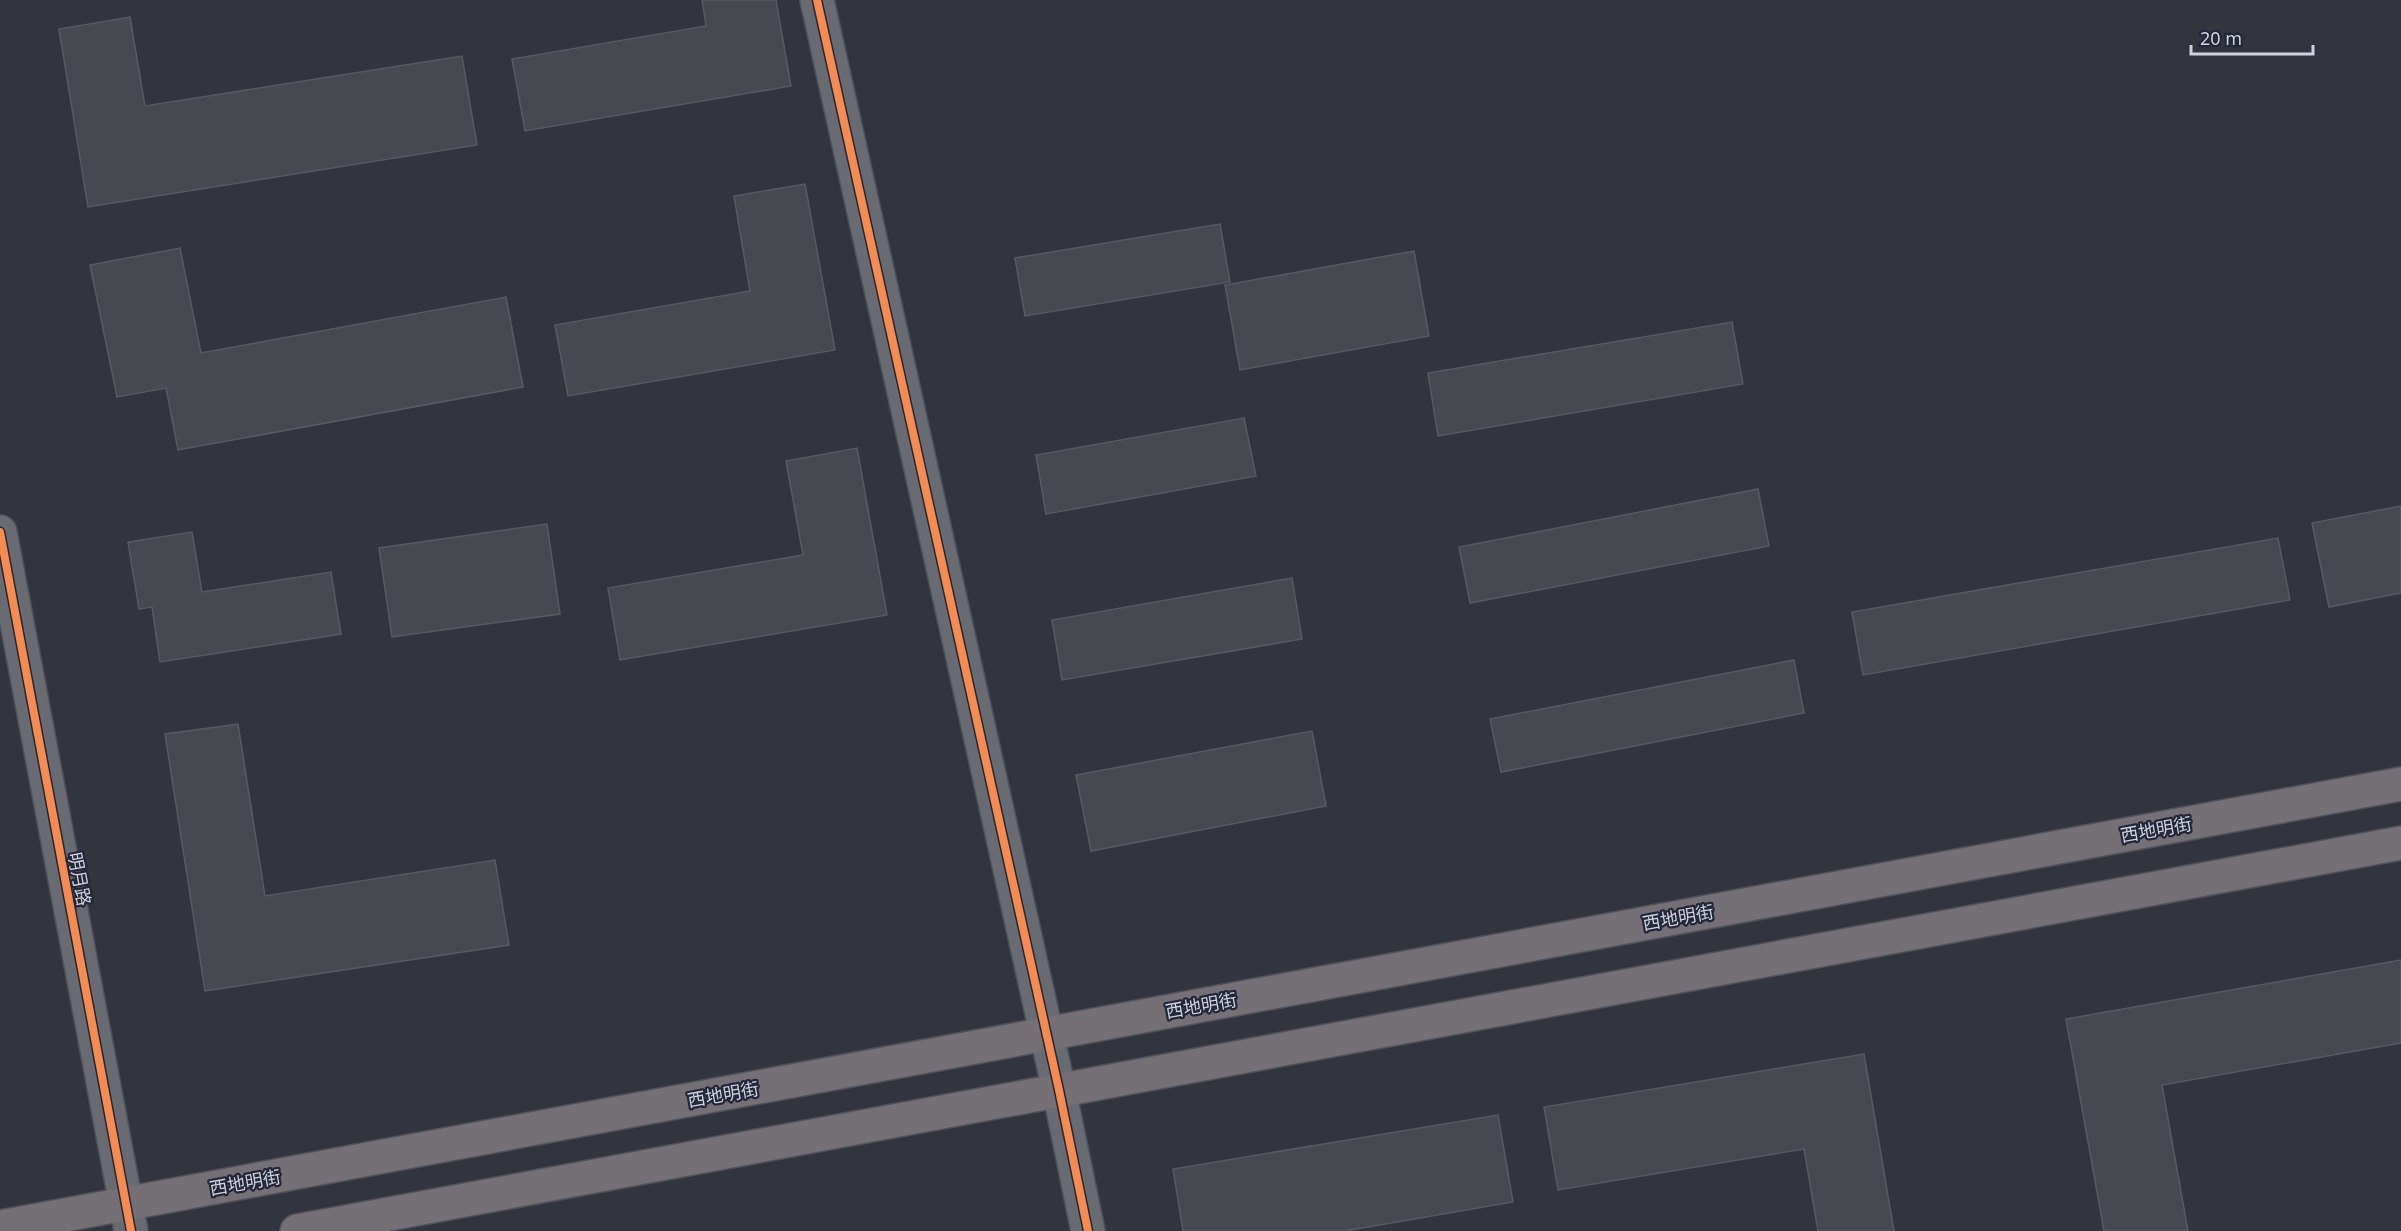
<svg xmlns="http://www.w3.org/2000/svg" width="2401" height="1231" font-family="'Noto Sans','Noto Sans SC',sans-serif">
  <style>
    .building { fill: #474951; stroke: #585a63; stroke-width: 1.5 }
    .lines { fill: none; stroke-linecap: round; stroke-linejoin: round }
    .minor-casing { stroke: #4f5059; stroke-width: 36 }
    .major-casing { stroke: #4f5059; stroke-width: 36 }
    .minor { stroke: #696b73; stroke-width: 33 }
    .major { stroke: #757075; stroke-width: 33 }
    .cycleway-casing { stroke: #232738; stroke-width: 11 }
    .cycleway { stroke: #f68b52; stroke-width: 8 }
    .labels { text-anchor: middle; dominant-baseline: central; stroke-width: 4.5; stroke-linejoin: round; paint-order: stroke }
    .street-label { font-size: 18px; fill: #cfd1dd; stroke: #232738 }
  </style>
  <rect width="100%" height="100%" fill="#32343e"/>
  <!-- building -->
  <g class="building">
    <path d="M702,0H776L791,86L525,131L512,59L706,26Z"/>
    <path d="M130,17L145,106L462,56L477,145L88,207L59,29Z"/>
    <path d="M805,184L835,350L568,396L555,325L750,291L734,196Z"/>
    <path d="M1220,224L1230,282L1025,316L1015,258Z"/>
    <path d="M180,248L201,353L506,297L523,387L178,450L166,388L117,397L90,265Z"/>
    <path d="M1414,251L1429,336L1240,370L1225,285Z"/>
    <path d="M1732,322L1743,384L1438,436L1428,373Z"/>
    <path d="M1244,418L1256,476L1046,514L1036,455Z"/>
    <path d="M857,448L887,615L620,660L608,588L803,555L786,461Z"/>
    <path d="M1758,489L1769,546L1470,603L1459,547Z"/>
    <path d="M2401,506V593L2329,607L2312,523Z"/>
    <path d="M547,524L560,614L392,637L379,548Z"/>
    <path d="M192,532L202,592L331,572L341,634L160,662L152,607L139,609L128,542Z"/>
    <path d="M2278,538L2290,600L1863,675L1852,612Z"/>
    <path d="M1292,578L1302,639L1062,680L1052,620Z"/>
    <path d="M1794,660L1804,713L1501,772L1490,719Z"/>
    <path d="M238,724L265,896L495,860L509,945L205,991L165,734Z"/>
    <path d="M1312,731L1326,806L1091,851L1076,775Z"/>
    <path d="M2401,960V1043L2162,1085L2188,1231H2104L2066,1019Z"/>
    <path d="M1864,1054L1894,1231H1818L1804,1149L1558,1190L1544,1107Z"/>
    <path d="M1498,1115L1513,1202L1345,1231H1183L1173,1169Z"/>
  </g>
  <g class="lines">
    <!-- minor casing -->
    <g class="minor-casing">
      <g id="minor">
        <path d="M817,0L1059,1090L1088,1231"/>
        <path d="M0,532L131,1231"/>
      </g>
    </g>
    <!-- major casing -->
    <g class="major-casing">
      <g id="major">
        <path d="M0,1227L2401,784"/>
        <path d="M297,1231L2401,843"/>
      </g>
    </g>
    <!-- minor -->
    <use href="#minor" class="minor"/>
    <!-- major -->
    <use href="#major" class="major"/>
    <!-- cycleway casing -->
    <g class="cycleway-casing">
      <g id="cycleway">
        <path d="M817,0L1059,1090L1088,1231"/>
        <path d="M0,532L131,1231"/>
      </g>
    </g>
    <!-- cycleway -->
    <use href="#cycleway" class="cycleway"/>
  </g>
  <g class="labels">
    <!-- street labels -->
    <g class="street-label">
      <text transform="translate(2156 829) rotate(-10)">西地明街</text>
      <text transform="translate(80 879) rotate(79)">明月路</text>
      <text transform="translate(1678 917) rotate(-10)">西地明街</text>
      <text transform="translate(1201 1005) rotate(-10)">西地明街</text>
      <text transform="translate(723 1094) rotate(-10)">西地明街</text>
      <text transform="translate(245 1182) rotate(-10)">西地明街</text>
    </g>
  </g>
  <!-- scale -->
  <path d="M2191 45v9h122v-9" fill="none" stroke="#cfd1dd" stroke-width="3"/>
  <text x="2200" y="45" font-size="18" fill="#cfd1dd" stroke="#232738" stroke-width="4.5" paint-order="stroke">20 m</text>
</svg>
